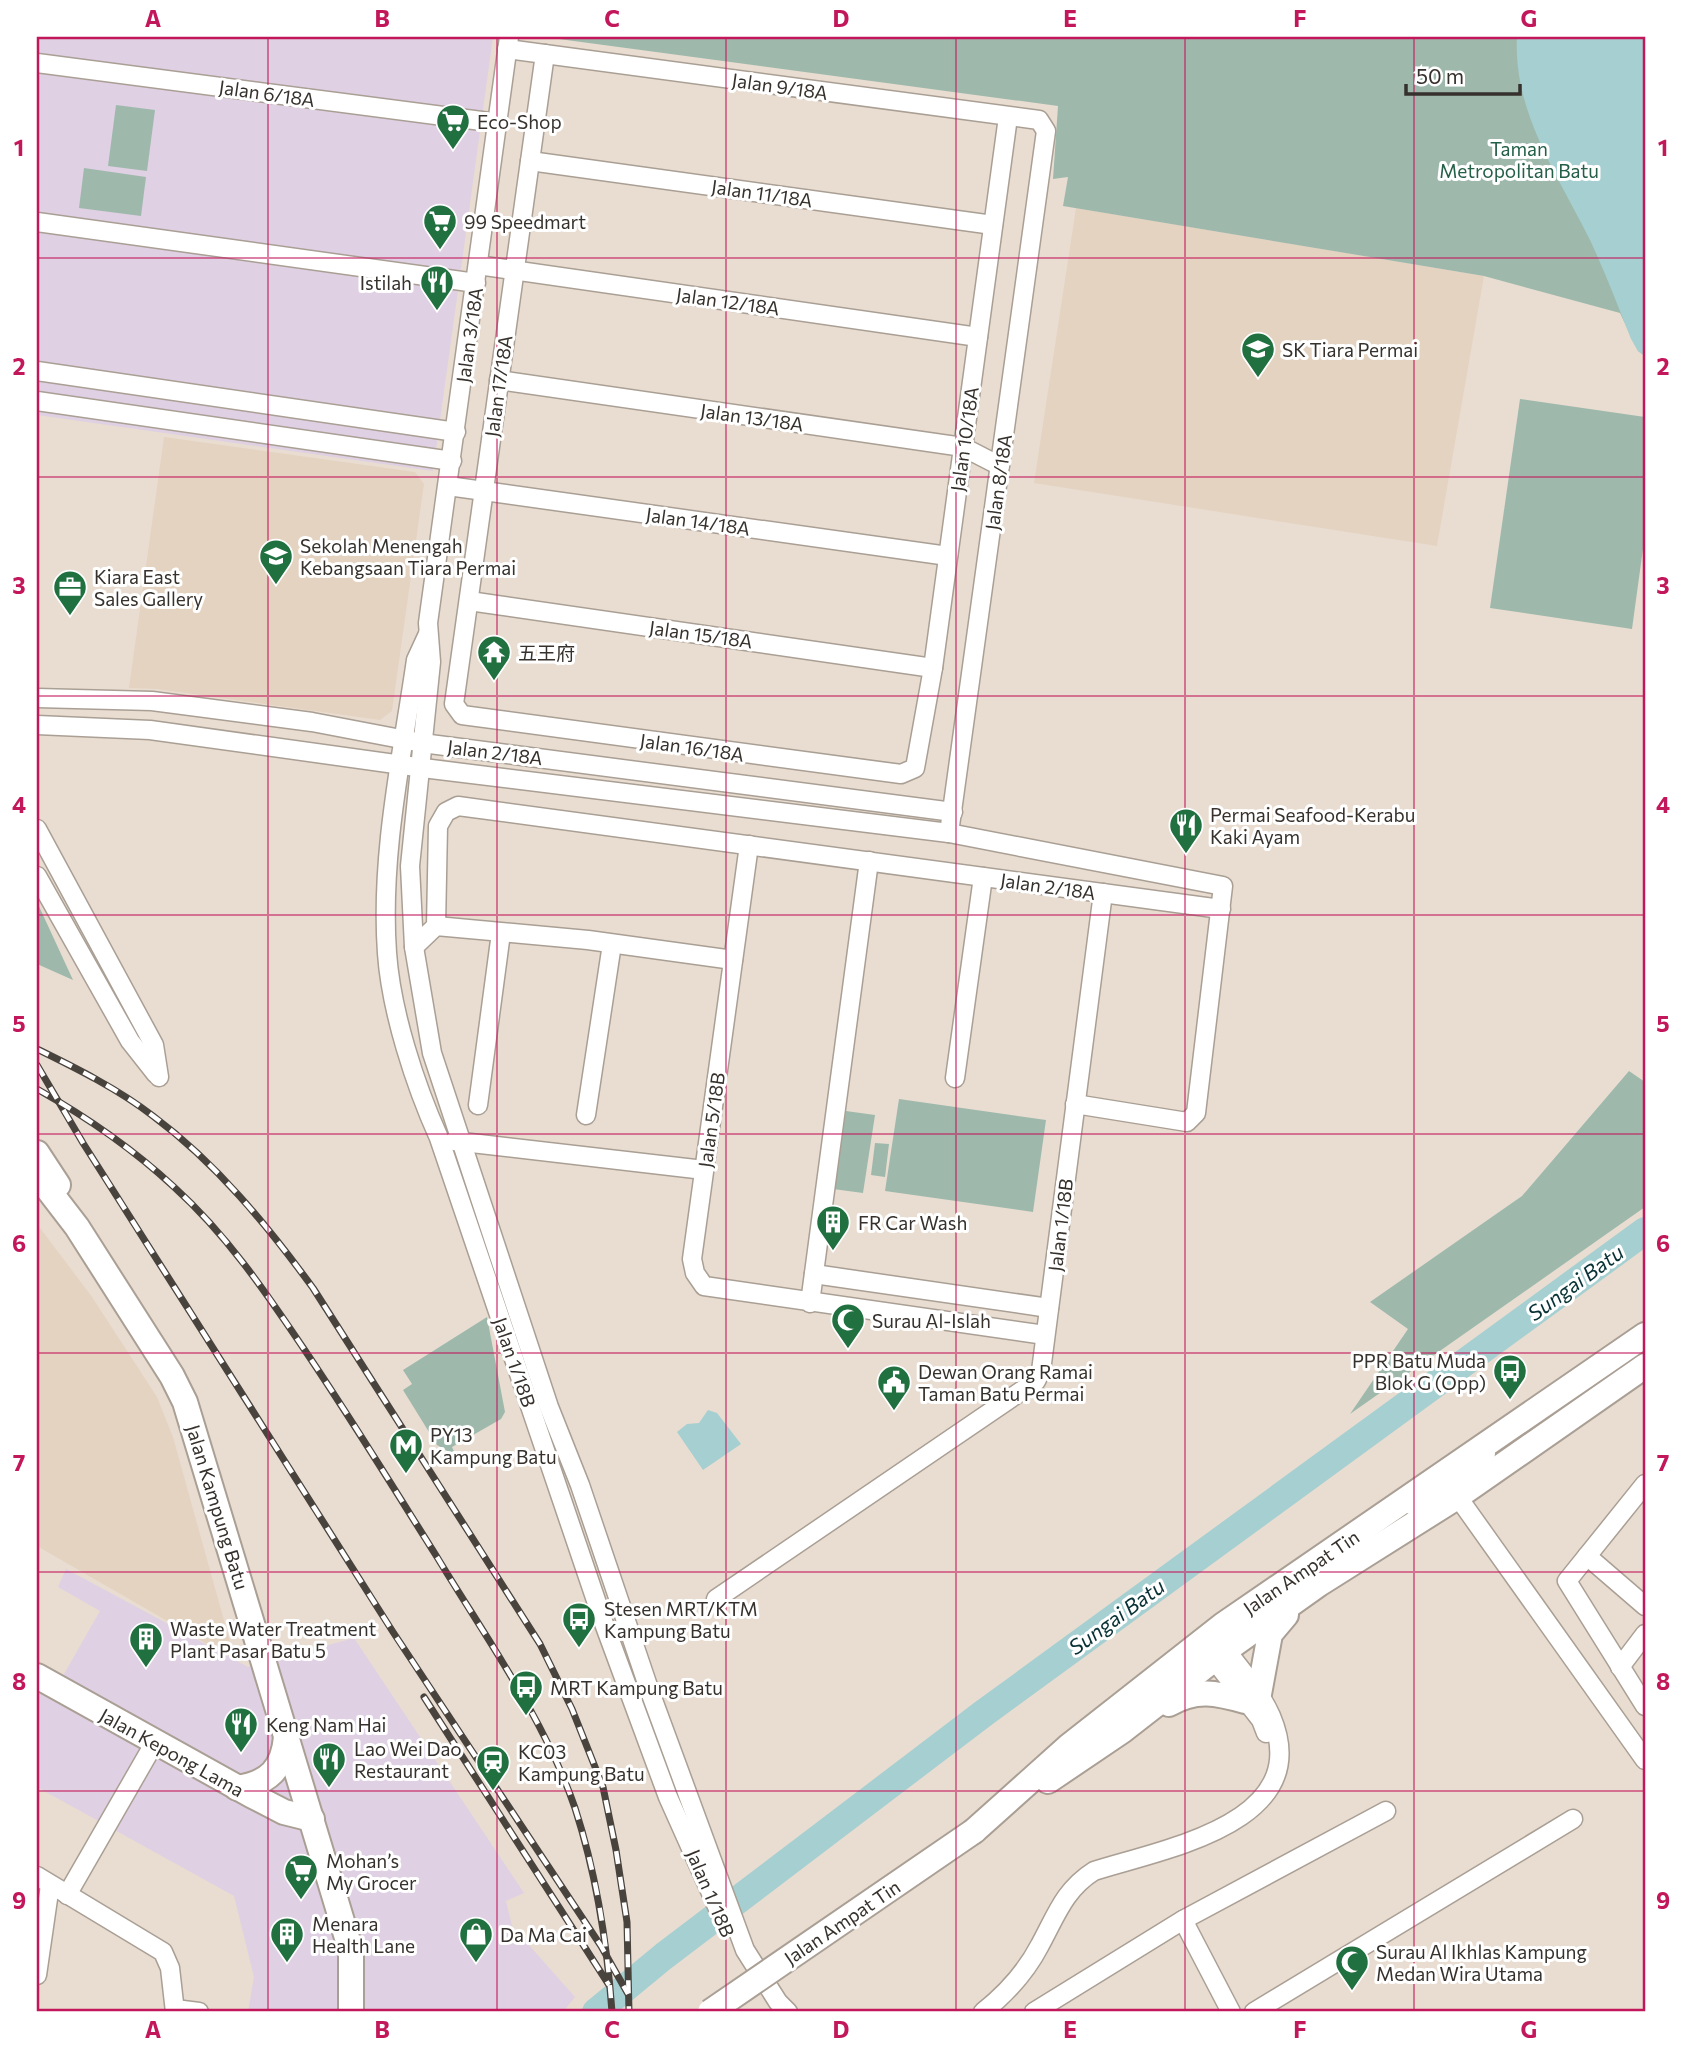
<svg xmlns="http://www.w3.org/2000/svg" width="1682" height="2049" font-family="Commissioner,'Noto Sans SC',sans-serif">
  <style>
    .commercial { fill: #dfd0e3 }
    .built { fill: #e4d3c1 }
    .green { fill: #9eb9ac }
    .water { fill: #a6cfd1 }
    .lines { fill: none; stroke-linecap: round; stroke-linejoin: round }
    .river { stroke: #a6cfd1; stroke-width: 28 }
    .street-casing { stroke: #aa9f94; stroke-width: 21 }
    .secondary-casing { stroke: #aa9f94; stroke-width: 28 }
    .street { stroke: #fff; stroke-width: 18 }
    .secondary { stroke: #fff; stroke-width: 24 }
    .rail-casing { stroke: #49433e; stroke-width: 7 }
    .rail { stroke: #fff; stroke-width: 4.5; stroke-dasharray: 13; stroke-linecap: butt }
    .secondary-bridge-casing { stroke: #aa9f94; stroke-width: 28; stroke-linecap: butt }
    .secondary-bridge { stroke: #fff; stroke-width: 24 }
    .grid { fill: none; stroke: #c2185b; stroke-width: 2; stroke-opacity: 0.55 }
    .labels { text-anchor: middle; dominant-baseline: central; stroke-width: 6; stroke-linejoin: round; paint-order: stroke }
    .street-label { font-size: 19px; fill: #36312c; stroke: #fff }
    .poi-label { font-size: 19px; fill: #36312c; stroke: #fff; text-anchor: start }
    .park-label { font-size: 19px; fill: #245f47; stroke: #fff }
    .water-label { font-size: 21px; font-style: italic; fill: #073134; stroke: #fff }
    .neatline { fill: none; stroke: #c2185b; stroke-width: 2.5 }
    .grid-label { font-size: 23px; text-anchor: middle; font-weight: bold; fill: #c2185b }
  </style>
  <rect width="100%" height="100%" fill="#e9ddd1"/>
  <!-- commercial -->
  <g class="commercial">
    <path d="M37,37H493L433,471L37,415Z"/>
    <path d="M66,1569L248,1667L354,1638L524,1893L506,1901L512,1926L575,1997L563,2012H248L254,1977L234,1896L37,1787V1688L52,1695L100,1611L58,1587Z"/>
  </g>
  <!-- built -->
  <g class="built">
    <path d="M1076,208L1484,276L1437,546L1034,483Z"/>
    <path d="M164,437L415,472L424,484L392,711L380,720L157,689L129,688Z"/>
    <path d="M37,1224L92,1297L157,1397L173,1437L235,1660L37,1546Z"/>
  </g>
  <!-- green -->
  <g class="green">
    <path d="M544,37H1645V356L1638,351L1620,313L1484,276L1063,206L1068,177L1053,179L1058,106Z"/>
    <path d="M116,105L155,110L147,171L108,166Z"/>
    <path d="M84,168L146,177L141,216L79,208Z"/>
    <path d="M1520,399L1645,417V534L1632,629L1490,608Z"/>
    <path d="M37,902L73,980L37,964Z"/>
    <path d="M1629,1071L1645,1082V1207L1350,1414L1408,1329L1370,1302L1522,1196Z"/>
    <path d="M899,1099L1046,1120L1033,1212L885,1191Z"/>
    <path d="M846,1111L875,1115L863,1193L833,1189Z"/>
    <path d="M875,1143L889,1144L885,1177L871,1175Z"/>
    <path d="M487,1317L505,1412L501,1419L452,1447L456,1456L437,1445L403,1390L412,1384L403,1370Z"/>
  </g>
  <!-- water -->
  <g class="water">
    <path d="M1517,37H1645V356L1638,351L1631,339C1618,306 1605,272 1590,240C1558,175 1513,112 1517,37Z"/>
    <path d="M708,1410L717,1413L741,1444L703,1470L677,1432L687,1424L699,1423Z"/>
  </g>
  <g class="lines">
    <!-- river -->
    <path class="river" d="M596,2012L664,1956L984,1713L1645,1231"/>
    <!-- street casing -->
    <g class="street-casing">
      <g id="street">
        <path d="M509,37L428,623L431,662L410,866L414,947L432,1053L549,1407L580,1485L649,1689L745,1950L778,2002L788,2012"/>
        <path d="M507,49L1039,120L1046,131L949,833"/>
        <path d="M545,54L454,704L462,715L901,774L915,768L933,668L1008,117"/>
        <path d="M37,63L497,123"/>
        <path d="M530,161L993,225"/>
        <path d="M37,222L476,283"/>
        <path d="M478,265L978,337"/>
        <path d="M37,371L456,432"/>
        <path d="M499,380L963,447L1000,466"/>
        <path d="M37,401L452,461"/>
        <path d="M448,486L948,556"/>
        <path d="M469,601L933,668"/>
        <path d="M428,634L416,660C402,757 380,855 387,953C391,1011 415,1085 439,1138L603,1621L668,1797L724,1922"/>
        <path d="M37,698L152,701L312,722L422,743L953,812"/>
        <path d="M37,725L150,730L431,769L949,833L1223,886L1196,1113L1187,1122L1075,1104"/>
        <path d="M37,829L154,1045L159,1077"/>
        <path d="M749,845L692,1259L695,1273L704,1286L1045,1335"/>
        <path d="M37,876L130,1041L156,1074"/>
        <path d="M436,926L588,940L733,960"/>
        <path d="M414,947L436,926L438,826L446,812L458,806L1221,909"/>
        <path d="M955,1078L983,877"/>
        <path d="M478,1105L501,933"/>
        <path d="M586,1115L612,944"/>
        <path d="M454,1141L704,1170"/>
        <path d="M814,1274L1049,1308"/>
        <path d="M810,1303L869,861"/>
        <path d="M1645,1484L1567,1581L1645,1706"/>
        <path d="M1457,1497L1456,1484L1486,1454"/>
        <path d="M1411,1505L1446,1491L1455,1493L1645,1760"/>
        <path d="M1587,1556L1645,1606"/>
        <path d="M716,1599L1036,1381L1041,1371L1103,893"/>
        <path d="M1207,1651L1261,1720L1266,1733"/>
        <path d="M1620,1667L1645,1634"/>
        <path d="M37,1876L163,1952L170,1968L175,2012"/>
        <path d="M67,1895L155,1742"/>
        <path d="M1183,1920L1231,2012"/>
        <path d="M37,1975L50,1885"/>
        <path d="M175,2009L199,2012"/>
        <path d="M983,2012C1007,1993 1026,1972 1040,1945C1056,1916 1064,1890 1094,1871C1162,1849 1317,1824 1271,1716C1259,1689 1237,1665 1219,1641"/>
        <path d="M1034,2012L1183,1920L1386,1811"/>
        <path d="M1254,2012L1573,1819"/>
      </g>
    </g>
    <!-- secondary casing -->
    <g class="secondary-casing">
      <g id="secondary">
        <path d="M37,1153L58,1185"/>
        <path d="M37,1175L77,1227L172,1376L185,1402L351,1951V2012"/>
        <path d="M37,1676L251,1795L284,1812L312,1819"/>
        <path d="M1259,1694L1270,1634L1286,1615"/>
        <path d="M1169,1704C1196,1688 1217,1693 1245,1701"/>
        <path d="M1048,1781L1122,1731L1226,1650L1319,1584L1457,1497L1645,1366"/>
        <path d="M237,1788C269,1783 283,1769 286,1737"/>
        <path d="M974,1831L1069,1746L1223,1625L1645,1335"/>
      </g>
    </g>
    <!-- street -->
    <use href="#street" class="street"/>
    <!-- secondary -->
    <use href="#secondary" class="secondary"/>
    <!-- rail casing -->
    <g class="rail-casing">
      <g id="rail">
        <path d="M37,1049C76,1068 118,1089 153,1116C216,1163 267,1225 313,1288L540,1644L572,1709L603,1787L616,1850L627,1922L629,2012"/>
        <path d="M37,1065L83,1143L393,1632L601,1946L628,1994"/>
        <path d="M37,1089C85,1116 133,1149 174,1187C226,1234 265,1291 304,1349C350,1417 393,1487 437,1557C486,1638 544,1718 575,1808C597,1876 607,1942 612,2012"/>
        <path d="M424,1697L609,1985"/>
      </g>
    </g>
    <!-- rail -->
    <use href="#rail" class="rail"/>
    <!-- secondary-bridge casing -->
    <g class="secondary-bridge-casing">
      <path id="secondary-bridge" d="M710,2012L974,1831"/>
    </g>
    <!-- secondary-bridge -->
    <use href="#secondary-bridge" class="secondary-bridge"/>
  </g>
  <!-- grid -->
  <path class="grid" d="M268,37V2012M497,37V2012M726,37V2012M956,37V2012M1185,37V2012M1414,37V2012M37,258H1645M37,477H1645M37,696H1645M37,915H1645M37,1134H1645M37,1353H1645M37,1572H1645M37,1791H1645"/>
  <!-- icons -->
  <defs>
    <g id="supermarket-pin" transform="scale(1.75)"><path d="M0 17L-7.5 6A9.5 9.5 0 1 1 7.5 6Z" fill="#217040" stroke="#fff"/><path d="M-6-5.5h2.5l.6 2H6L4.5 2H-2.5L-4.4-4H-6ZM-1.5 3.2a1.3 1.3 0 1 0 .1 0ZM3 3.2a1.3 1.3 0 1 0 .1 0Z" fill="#fff"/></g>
    <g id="restaurant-pin" transform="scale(1.75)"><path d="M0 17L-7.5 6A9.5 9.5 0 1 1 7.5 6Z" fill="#217040" stroke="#fff"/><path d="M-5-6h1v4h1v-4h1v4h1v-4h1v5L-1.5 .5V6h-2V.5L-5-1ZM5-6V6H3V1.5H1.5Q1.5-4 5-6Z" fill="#fff"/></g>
    <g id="school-pin" transform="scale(1.75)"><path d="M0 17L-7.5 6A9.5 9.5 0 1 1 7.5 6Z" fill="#217040" stroke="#fff"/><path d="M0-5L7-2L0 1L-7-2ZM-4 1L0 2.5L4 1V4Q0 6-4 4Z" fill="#fff"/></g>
    <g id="office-pin" transform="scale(1.75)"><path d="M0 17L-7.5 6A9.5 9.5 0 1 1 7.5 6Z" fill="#217040" stroke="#fff"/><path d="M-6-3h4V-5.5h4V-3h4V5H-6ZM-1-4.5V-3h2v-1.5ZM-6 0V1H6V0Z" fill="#fff"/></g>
    <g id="temple-pin" transform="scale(1.75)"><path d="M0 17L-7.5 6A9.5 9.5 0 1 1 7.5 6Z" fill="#217040" stroke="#fff"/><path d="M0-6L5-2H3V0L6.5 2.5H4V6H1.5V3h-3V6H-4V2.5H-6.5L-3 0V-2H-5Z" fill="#fff"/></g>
    <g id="building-pin" transform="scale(1.75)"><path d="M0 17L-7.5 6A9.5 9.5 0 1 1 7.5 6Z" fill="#217040" stroke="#fff"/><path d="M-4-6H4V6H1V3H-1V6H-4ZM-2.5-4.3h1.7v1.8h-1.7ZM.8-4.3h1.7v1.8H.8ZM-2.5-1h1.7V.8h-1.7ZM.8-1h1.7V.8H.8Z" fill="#fff"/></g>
    <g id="mosque-pin" transform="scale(1.75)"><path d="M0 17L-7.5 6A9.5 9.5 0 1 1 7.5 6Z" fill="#217040" stroke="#fff"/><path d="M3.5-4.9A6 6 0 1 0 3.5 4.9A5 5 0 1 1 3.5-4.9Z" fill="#fff"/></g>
    <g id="bus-pin" transform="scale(1.75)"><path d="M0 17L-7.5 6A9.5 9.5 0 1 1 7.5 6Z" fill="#217040" stroke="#fff"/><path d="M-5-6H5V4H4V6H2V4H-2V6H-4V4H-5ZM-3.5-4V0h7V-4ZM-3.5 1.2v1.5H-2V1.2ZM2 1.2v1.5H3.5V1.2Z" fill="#fff"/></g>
    <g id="civic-pin" transform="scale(1.75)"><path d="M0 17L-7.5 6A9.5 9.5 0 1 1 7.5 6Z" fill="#217040" stroke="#fff"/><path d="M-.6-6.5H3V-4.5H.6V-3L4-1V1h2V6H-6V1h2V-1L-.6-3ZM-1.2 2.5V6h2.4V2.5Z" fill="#fff"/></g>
    <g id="metro-pin" transform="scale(1.75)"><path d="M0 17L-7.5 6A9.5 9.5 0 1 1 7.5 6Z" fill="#217040" stroke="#fff"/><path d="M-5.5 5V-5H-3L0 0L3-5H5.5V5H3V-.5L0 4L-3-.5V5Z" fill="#fff"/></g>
    <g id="station-pin" transform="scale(1.75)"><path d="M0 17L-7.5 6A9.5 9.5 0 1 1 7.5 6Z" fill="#217040" stroke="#fff"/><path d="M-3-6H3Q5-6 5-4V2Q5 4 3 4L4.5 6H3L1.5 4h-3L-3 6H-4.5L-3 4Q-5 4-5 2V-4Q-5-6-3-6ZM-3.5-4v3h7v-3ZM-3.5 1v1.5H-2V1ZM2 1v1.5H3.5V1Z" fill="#fff"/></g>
    <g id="shop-pin" transform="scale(1.75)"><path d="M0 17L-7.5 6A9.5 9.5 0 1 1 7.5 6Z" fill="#217040" stroke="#fff"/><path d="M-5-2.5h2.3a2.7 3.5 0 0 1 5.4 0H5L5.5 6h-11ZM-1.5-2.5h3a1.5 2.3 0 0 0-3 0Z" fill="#fff"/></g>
  </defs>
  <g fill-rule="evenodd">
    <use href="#supermarket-pin" x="453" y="121"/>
    <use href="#supermarket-pin" x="440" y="221"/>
    <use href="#restaurant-pin" x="437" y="282"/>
    <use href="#school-pin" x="1258" y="349"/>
    <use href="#school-pin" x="276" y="556"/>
    <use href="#office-pin" x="70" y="587"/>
    <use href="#temple-pin" x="494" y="652"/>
    <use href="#restaurant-pin" x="1186" y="825"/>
    <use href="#building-pin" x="833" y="1222"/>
    <use href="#mosque-pin" x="848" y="1320"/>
    <use href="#bus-pin" x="1510" y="1371"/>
    <use href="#civic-pin" x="894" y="1382"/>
    <use href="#metro-pin" x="406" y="1445"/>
    <use href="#bus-pin" x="579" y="1619"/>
    <use href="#building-pin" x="146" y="1639"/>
    <use href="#bus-pin" x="526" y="1687"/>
    <use href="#restaurant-pin" x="241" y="1724"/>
    <use href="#restaurant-pin" x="329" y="1759"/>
    <use href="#station-pin" x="493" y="1762"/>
    <use href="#supermarket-pin" x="301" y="1871"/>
    <use href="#building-pin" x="287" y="1934"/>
    <use href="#shop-pin" x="476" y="1934"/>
    <use href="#mosque-pin" x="1352" y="1962"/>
  </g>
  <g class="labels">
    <!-- street labels -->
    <g class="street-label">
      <text transform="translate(780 86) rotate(8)">Jalan 9/18A</text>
      <text transform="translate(267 93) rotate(8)">Jalan 6/18A</text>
      <text transform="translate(762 193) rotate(8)">Jalan 11/18A</text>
      <text transform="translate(728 301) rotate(8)">Jalan 12/18A</text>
      <text transform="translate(469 335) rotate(-82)">Jalan 3/18A</text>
      <text transform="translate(498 386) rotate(-82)">Jalan 17/18A</text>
      <text transform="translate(752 417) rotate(8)">Jalan 13/18A</text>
      <text transform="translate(964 439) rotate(-82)">Jalan 10/18A</text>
      <text transform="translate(998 482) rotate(-82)">Jalan 8/18A</text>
      <text transform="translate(698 521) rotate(8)">Jalan 14/18A</text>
      <text transform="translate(701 634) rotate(8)">Jalan 15/18A</text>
      <text transform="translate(692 747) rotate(8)">Jalan 16/18A</text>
      <text transform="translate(495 752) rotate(7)">Jalan 2/18A</text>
      <text transform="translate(1048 886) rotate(8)">Jalan 2/18A</text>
      <text transform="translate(711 1120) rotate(-82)">Jalan 5/18B</text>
      <text transform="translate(1060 1225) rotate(-83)">Jalan 1/18B</text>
      <text transform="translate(515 1362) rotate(71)">Jalan 1/18B</text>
      <text transform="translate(218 1507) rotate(73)">Jalan Kampung Batu</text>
      <text transform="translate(1301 1572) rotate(-34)">Jalan Ampat Tin</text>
      <text transform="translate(172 1752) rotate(29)">Jalan Kepong Lama</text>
      <text transform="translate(711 1893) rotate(67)">Jalan 1/18B</text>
      <text transform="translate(842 1922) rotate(-34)">Jalan Ampat Tin</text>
    </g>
    <!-- poi labels -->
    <g class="poi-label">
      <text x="477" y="121">Eco-Shop</text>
      <text x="464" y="221">99 Speedmart</text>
      <text x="412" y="282" text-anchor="end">Istilah</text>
      <text x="1282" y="349">SK Tiara Permai</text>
      <text x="300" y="545">Sekolah Menengah<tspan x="300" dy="22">Kebangsaan Tiara Permai</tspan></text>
      <text x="94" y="576">Kiara East<tspan x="94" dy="22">Sales Gallery</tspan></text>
      <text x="518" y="652">五王府</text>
      <text x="1210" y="814">Permai Seafood-Kerabu<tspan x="1210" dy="22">Kaki Ayam</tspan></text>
      <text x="858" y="1222">FR Car Wash</text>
      <text x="872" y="1320">Surau Al-Islah</text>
      <text x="1486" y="1360" text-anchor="end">PPR Batu Muda<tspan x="1486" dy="22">Blok G (Opp)</tspan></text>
      <text x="918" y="1371">Dewan Orang Ramai<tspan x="918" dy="22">Taman Batu Permai</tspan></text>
      <text x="430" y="1434">PY13<tspan x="430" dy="22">Kampung Batu</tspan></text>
      <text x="604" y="1608">Stesen MRT/KTM<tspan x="604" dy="22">Kampung Batu</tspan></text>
      <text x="170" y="1628">Waste Water Treatment<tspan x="170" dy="22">Plant Pasar Batu 5</tspan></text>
      <text x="550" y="1687">MRT Kampung Batu</text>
      <text x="266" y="1724">Keng Nam Hai</text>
      <text x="354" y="1748">Lao Wei Dao<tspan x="354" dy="22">Restaurant</tspan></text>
      <text x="518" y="1751">KC03<tspan x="518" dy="22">Kampung Batu</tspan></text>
      <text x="326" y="1860">Mohan’s<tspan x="326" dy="22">My Grocer</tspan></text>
      <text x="312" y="1923">Menara<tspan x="312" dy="22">Health Lane</tspan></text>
      <text x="500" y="1934">Da Ma Cai</text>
      <text x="1376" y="1951">Surau Al Ikhlas Kampung<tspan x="1376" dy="22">Medan Wira Utama</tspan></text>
    </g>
    <!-- park labels -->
    <g class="park-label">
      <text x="1519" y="148">Taman<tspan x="1519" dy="22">Metropolitan Batu</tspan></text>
    </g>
    <!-- water labels -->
    <g class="water-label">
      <text transform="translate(1575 1282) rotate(-36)">Sungai Batu</text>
      <text transform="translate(1116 1616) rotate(-36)">Sungai Batu</text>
    </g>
  </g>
  <!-- border -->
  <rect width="1682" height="2049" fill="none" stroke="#ffffff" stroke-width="77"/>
  <!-- scale -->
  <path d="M1406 84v10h114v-10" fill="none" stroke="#36312c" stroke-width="3.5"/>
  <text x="1416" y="84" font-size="21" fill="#36312c" stroke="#ffffff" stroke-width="5" paint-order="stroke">50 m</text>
  <rect x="38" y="38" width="1606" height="1972" class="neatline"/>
  <g class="grid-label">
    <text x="153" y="27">A</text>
    <text x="382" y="27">B</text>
    <text x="612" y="27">C</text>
    <text x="841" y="27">D</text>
    <text x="1070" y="27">E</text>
    <text x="1300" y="27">F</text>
    <text x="1529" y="27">G</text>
    <text x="19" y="156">1</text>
    <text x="1663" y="156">1</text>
    <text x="19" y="375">2</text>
    <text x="1663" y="375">2</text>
    <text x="19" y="594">3</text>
    <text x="1663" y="594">3</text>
    <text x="19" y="813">4</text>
    <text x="1663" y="813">4</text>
    <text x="19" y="1032">5</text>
    <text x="1663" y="1032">5</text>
    <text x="19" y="1252">6</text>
    <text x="1663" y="1252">6</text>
    <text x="19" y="1471">7</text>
    <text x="1663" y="1471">7</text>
    <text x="19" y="1690">8</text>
    <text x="1663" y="1690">8</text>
    <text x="19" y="1909">9</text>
    <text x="1663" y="1909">9</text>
    <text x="153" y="2038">A</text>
    <text x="382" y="2038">B</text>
    <text x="612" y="2038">C</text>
    <text x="841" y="2038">D</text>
    <text x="1070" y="2038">E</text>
    <text x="1300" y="2038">F</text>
    <text x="1529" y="2038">G</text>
  </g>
</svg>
